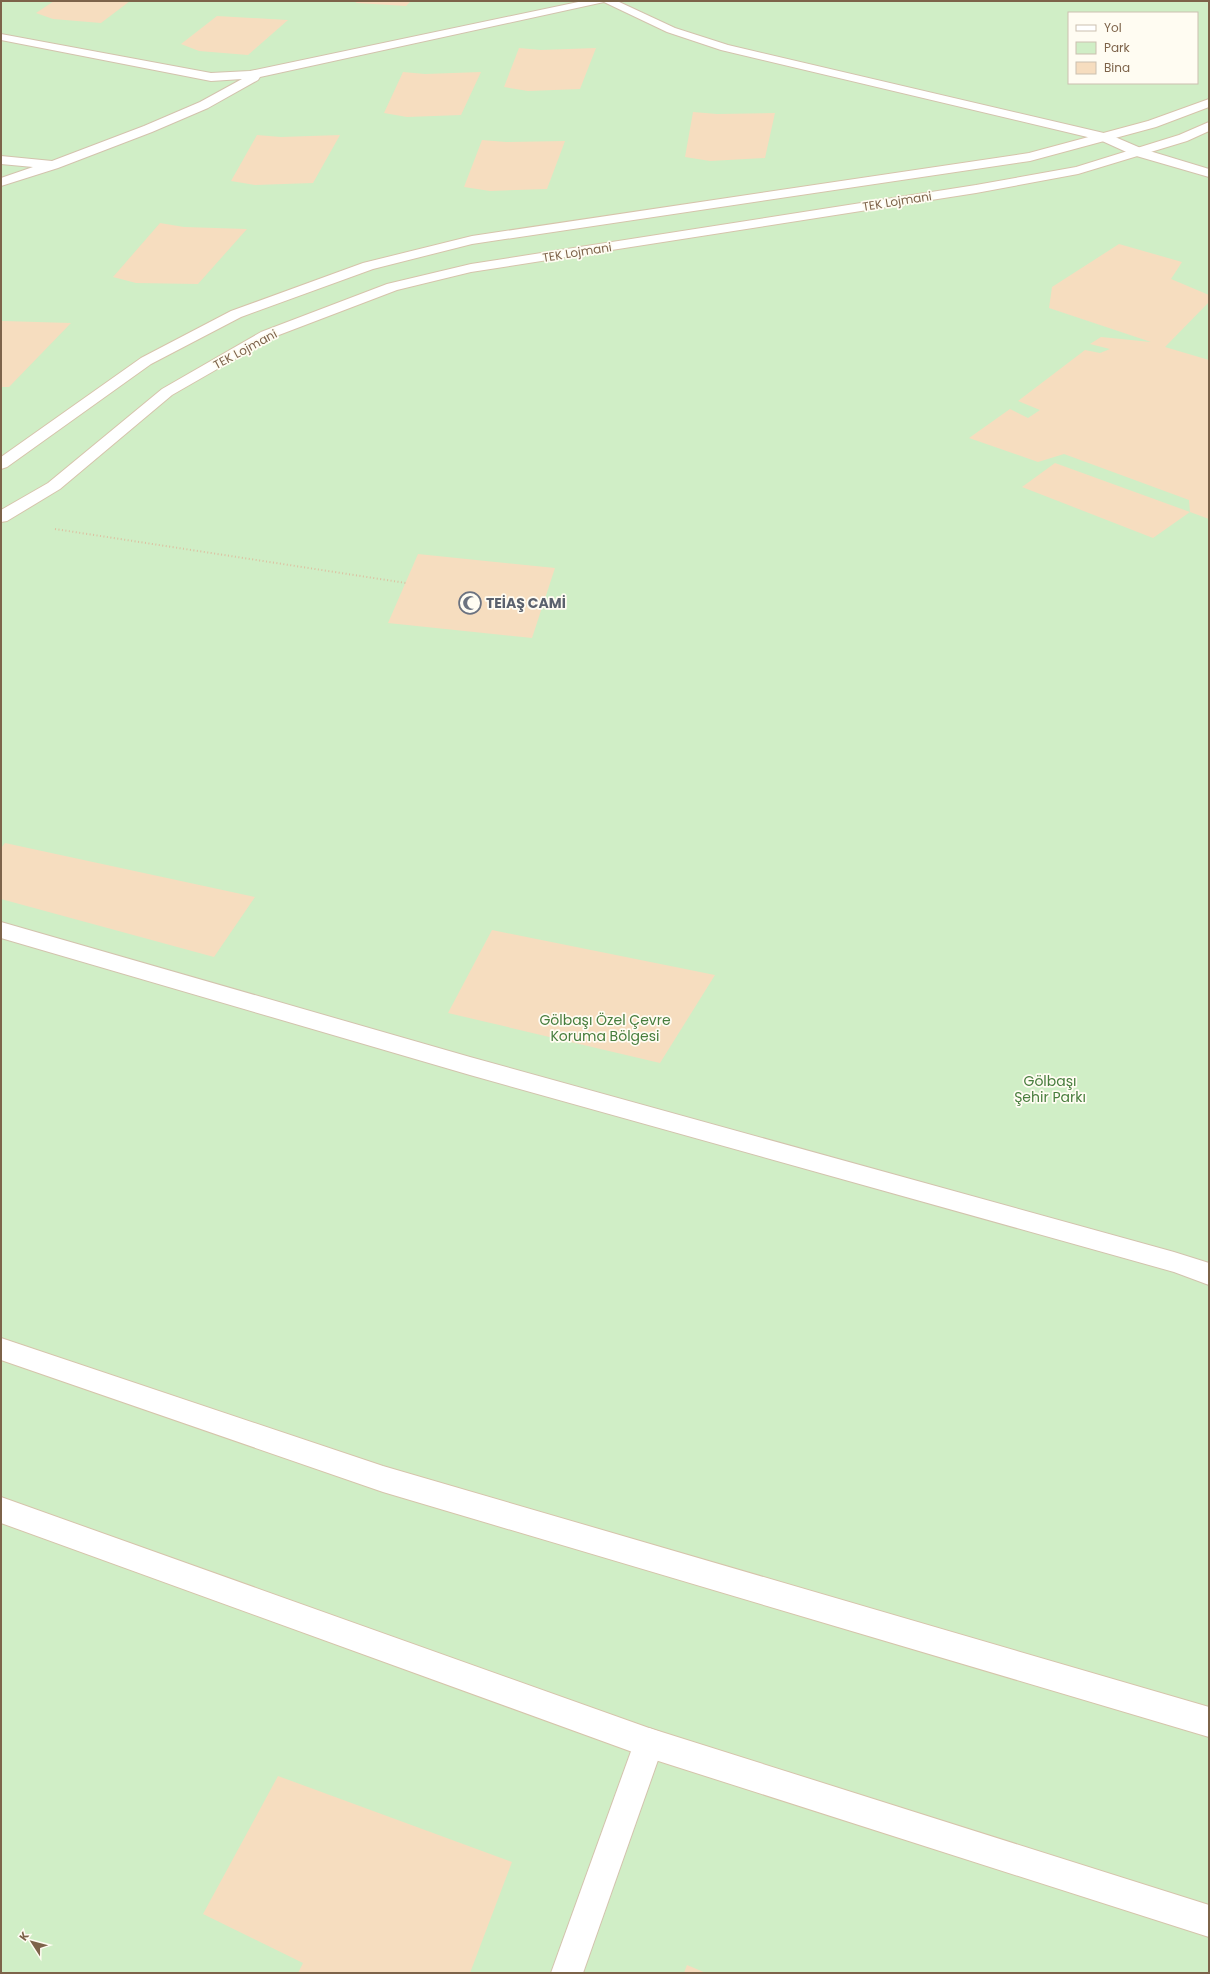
<svg xmlns="http://www.w3.org/2000/svg" width="1210" height="1974" font-family="Poppins,sans-serif">
  <style>
    .green { fill: #d0eec6; fill-rule: evenodd }
    .building { fill: #f6ddbf }
    .lines { fill: none; stroke-linecap: round; stroke-linejoin: round }
    .lane-casing { stroke: #d3c3ad; stroke-width: 2 }
    .street-casing { stroke: #d3c3ad; stroke-width: 2 }
    .secondary-casing { stroke: #d6c4ab; stroke-width: 2 }
    .path { stroke: #dcc0a1; stroke-width: 2; stroke-dasharray: 1 2.5; stroke-linecap: butt }
    .lane { fill: #fff; fill-rule: evenodd }
    .street { fill: #fff; fill-rule: evenodd }
    .secondary { fill: #fff; fill-rule: evenodd }
    .labels { text-anchor: middle; dominant-baseline: central; stroke-width: 3.5; stroke-linejoin: round; paint-order: stroke }
    .far-street-label { font-size: 12px; fill: #7d634a; stroke: #fffcf2 }
    .worship-label { font-size: 14px; font-weight: bold; fill: #5b616d; stroke: #fffcf2; text-anchor: start }
    .park-label { font-size: 14px; fill: #477d3d; stroke: #fffcf2 }
  </style>
  <rect width="100%" height="100%" fill="#fef9ea"/>
  <!-- green -->
  <path class="green" d="M1,1H1209V1973H1ZM1069,13H1197V83H1069Z"/>
  <!-- building -->
  <g class="building">
    <path d="M54,1H130L101,23L53,19L36,13Z"/>
    <path d="M353,1H411L406,6L357,3Z"/>
    <path d="M217,16L288,20L248,55L199,51L181,44Z"/>
    <path d="M519,48L541,50L596,48L580,89L528,91L504,87Z"/>
    <path d="M403,72L425,74L481,72L461,115L407,117L384,113Z"/>
    <path d="M693,112L717,114L775,113L765,158L710,161L685,157Z"/>
    <path d="M257,135L281,137L340,135L313,183L255,185L231,181Z"/>
    <path d="M482,140L506,142L565,141L547,189L490,191L464,187Z"/>
    <path d="M160,223L184,227L247,229L198,284L136,283L113,277Z"/>
    <path d="M1119,244L1182,262L1171,279L1209,295V302L1165,347L1209,360V519L1190,512L1153,538L1022,487L1055,463L1190,512L1189,500L1064,454L1038,462L969,438L1010,409L1028,418L1040,410L1018,401L1085,350L1100,353L1110,349L1090,344L1101,337L1151,342L1049,308L1052,287Z"/>
    <path d="M1,321H3L71,323L9,387H1Z"/>
    <path d="M418,554L555,568L532,638L388,623Z"/>
    <path d="M5,843L255,897L214,957L1,899V848Z"/>
    <path d="M492,930L715,975L660,1063L448,1013Z"/>
    <path d="M278,1776L512,1862L470,1973H298L303,1963L203,1914Z"/>
    <path d="M687,1965L706,1973H684Z"/>
  </g>
  <g class="lines">
    <!-- lane casing -->
    <g class="lane-casing">
      <path id="lane" d="M1,922L470,1057L1174,1252L1209,1263V1285L1174,1272L470,1075L1,938Z"/>
    </g>
    <!-- street casing -->
    <g class="street-casing">
      <g id="street">
        <path d="M583,1H617L675,28L728,45L1108,134L1143,149L1209,169V177L1133,155L1100,140L721,50L667,32L604,2L260,77L258,80L208,108L152,132L58,168L1,186V178L33,167L1,164V156L52,161L144,126L200,102L242,79L211,81L1,40V34L211,73L250,71Z"/>
        <path d="M649,1728L660,1732L664,1743L583,1973H551L634,1743L638,1732Z"/>
      </g>
    </g>
    <!-- secondary casing -->
    <g class="secondary-casing">
      <g id="secondary">
        <path d="M1209,99V107L1156,127L1030,161L472,244L373,269L241,317L151,364L7,467L1,469V457L141,358L231,311L363,263L472,236L1029,153L1148,121Z"/>
        <path d="M1209,122V131L1187,141L1078,174L976,193L471,272L397,290L271,338L172,395L60,489L7,521L1,522V510L48,483L162,389L261,332L387,284L471,264L976,185L1076,167L1179,135Z"/>
        <path d="M1,1338L383,1466L1209,1707V1737L383,1492L1,1360Z"/>
        <path d="M1,1497L649,1728L1209,1905V1937L649,1758L1,1523Z"/>
      </g>
    </g>
    <!-- path -->
    <path class="path" d="M55,529L406,583"/>
    <!-- lane -->
    <use href="#lane" class="lane"/>
    <!-- street -->
    <use href="#street" class="street"/>
    <!-- secondary -->
    <use href="#secondary" class="secondary"/>
  </g>
  <!-- icons -->
  <defs>
    <g id="mosque-ring" transform="scale(1.15)"><circle r="9.5" fill="#fffcf2" stroke="#6b7280" stroke-width="1.5"/><path d="M3.5-4.9A6 6 0 1 0 3.5 4.9A5 5 0 1 1 3.5-4.9Z" fill="#6b7280"/></g>
  </defs>
  <g fill-rule="evenodd">
    <use href="#mosque-ring" x="470" y="603"/>
  </g>
  <g class="labels">
    <!-- far-street labels -->
    <g class="far-street-label">
      <text transform="translate(897 201) rotate(-9)">TEK Lojmani</text>
      <text transform="translate(577 252) rotate(-9)">TEK Lojmani</text>
      <text transform="translate(245 349) rotate(-28)">TEK Lojmani</text>
    </g>
    <!-- worship labels -->
    <g class="worship-label">
      <text x="486" y="603">TEİAŞ CAMİ</text>
    </g>
    <!-- park labels -->
    <g class="park-label">
      <text x="605" y="1020">Gölbaşı Özel Çevre<tspan x="605" dy="16">Koruma Bölgesi</tspan></text>
      <text x="1050" y="1081">Gölbaşı<tspan x="1050" dy="16">Şehir Parkı</tspan></text>
    </g>
  </g>
  <!-- border -->
  <rect width="1210" height="1974" fill="none" stroke="#7d634a" stroke-width="4"/>
  <!-- legend -->
  <rect x="1068" y="12" width="130" height="72" fill="#fffcf2" stroke="#cbbfaf"/>
  <rect x="1076" y="25" width="20" height="6" fill="#ffffff" stroke="#cbbfaf"/>
  <text x="1104" y="32" font-size="12" fill="#7d634a">Yol</text>
  <rect x="1076" y="42" width="20" height="12" fill="#d0eec6" stroke="#cbbfaf"/>
  <text x="1104" y="52" font-size="12" fill="#7d634a">Park</text>
  <rect x="1076" y="62" width="20" height="12" fill="#f6ddbf" stroke="#cbbfaf"/>
  <text x="1104" y="72" font-size="12" fill="#7d634a">Bina</text>
  <!-- north arrow -->
  <g transform="translate(32 1942) rotate(306)" stroke="#fffcf2" stroke-width="3" paint-order="stroke">
  <path d="M0-3L7 15L0 10L-7 15Z" fill="#7d634a"/>
  <text y="-6" font-size="11" font-weight="bold" text-anchor="middle" fill="#7d634a">K</text>
  </g>
</svg>
